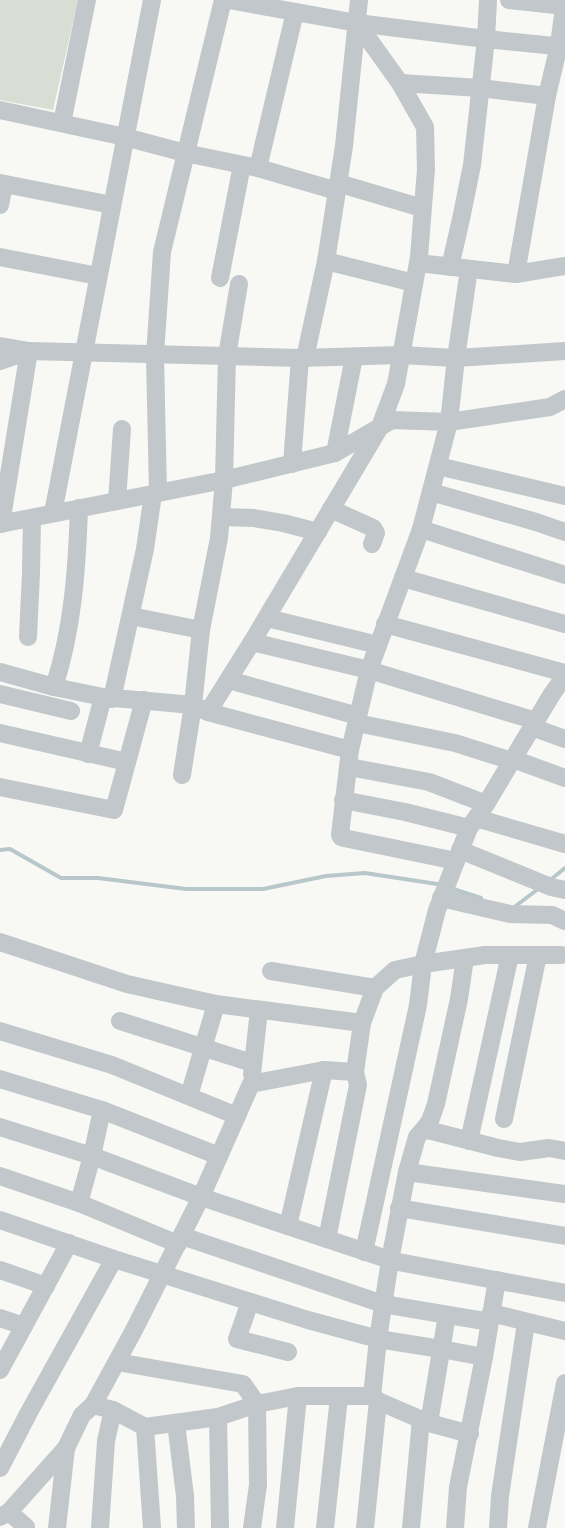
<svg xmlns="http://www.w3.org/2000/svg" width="565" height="1528" font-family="'Sofia Sans Condensed',sans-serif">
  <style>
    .green { fill: #d8ded4 }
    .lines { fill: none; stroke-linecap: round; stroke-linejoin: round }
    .stream { stroke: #b8c7ca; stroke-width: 4 }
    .minor { stroke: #c1c7ca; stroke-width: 18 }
  </style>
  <rect width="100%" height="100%" fill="#f8f8f5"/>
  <!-- green -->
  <path class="green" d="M0,0H78L53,110L0,100Z"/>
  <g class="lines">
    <!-- stream -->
    <g class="stream">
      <path d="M0,850L10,849L61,878H98L186,889H263L326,876L365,873L437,884"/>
      <path d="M549,881L565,868"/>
      <path d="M453,889L481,898"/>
      <path d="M513,908L538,889"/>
    </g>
    <!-- minor -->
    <g class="minor">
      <path d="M229,0L357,23L486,39L565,47"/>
      <path d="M509,0L565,6"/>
      <path d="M400,83L480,88L547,96"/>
      <path d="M0,110L125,137L185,153L258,168L337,191"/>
      <path d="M62,123L87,0"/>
      <path d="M258,168L295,12"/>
      <path d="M0,183L112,205"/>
      <path d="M338,183L422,208"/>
      <path d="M0,205L4,184"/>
      <path d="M0,257L98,276"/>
      <path d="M326,261L414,283"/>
      <path d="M418,263L516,274L565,266"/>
      <path d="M450,267L461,219L472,165L486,39L488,0"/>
      <path d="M516,274L547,96L559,45L565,0"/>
      <path d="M220,278L242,165"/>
      <path d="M0,346L29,351L300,358L401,355L456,358L565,351"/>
      <path d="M305,358L326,261L344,146L359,0"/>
      <path d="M0,361L29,351L1,524"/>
      <path d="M335,453L354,357"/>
      <path d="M292,464L300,358"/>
      <path d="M438,466L565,496"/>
      <path d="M431,492L536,522L565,532"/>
      <path d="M158,493L155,355L162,252L223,0"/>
      <path d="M117,501L122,429"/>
      <path d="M331,509L373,528L376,533L372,544"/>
      <path d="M53,513L152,0"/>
      <path d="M221,517L254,518L283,523L318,532"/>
      <path d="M0,524L224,480L335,453L392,420L449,422L550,407L565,399"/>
      <path d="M421,529L565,575"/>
      <path d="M403,578L565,624"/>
      <path d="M131,616L201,630"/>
      <path d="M267,618L378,645"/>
      <path d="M385,624L565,673"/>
      <path d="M28,637L31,573L32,518"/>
      <path d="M252,642L369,670L536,721"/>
      <path d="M0,672L54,687L103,697L193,705L208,712L350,750"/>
      <path d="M229,680L358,716"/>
      <path d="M54,687C73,629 77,568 79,508"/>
      <path d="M0,694L71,711"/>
      <path d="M112,699L145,549L153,494"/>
      <path d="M208,712L252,642L380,427L396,384L419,257L426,169L425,127L400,83L357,23"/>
      <path d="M357,723L455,743L512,761"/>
      <path d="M532,727L565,739"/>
      <path d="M0,733L127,762"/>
      <path d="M88,754L103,697"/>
      <path d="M513,759L565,778"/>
      <path d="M349,767L429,782L486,804"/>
      <path d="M182,775L193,705L201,630L219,538L224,480L227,356L239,284"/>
      <path d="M0,787L114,810L144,700"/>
      <path d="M343,800L405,812L469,828"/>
      <path d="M476,818L565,844"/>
      <path d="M460,850L551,887L565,890"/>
      <path d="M456,861L344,838L341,837L340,835L350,750L369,670L421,529L449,422L456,358L469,269"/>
      <path d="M441,898L510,914L552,915L565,921"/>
      <path d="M0,942L127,984L216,1004L362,1023"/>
      <path d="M271,971L375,988"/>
      <path d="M120,1021L252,1063"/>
      <path d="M0,1031L112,1065L237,1116"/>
      <path d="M252,1074L259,1010"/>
      <path d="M0,1079L102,1110L219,1156"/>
      <path d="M189,1096L216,1004"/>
      <path d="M504,1119L538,955"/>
      <path d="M0,1127L92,1156L201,1197L393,1261L565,1293"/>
      <path d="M424,1129L498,1148L520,1152L549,1148L565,1151"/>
      <path d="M469,1141L510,955"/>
      <path d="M407,1172L565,1194"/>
      <path d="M0,1176L79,1203L178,1244"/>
      <path d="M79,1203L92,1156L102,1110"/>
      <path d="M399,1208L565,1236"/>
      <path d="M0,1220L114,1259L308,1320L378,1339L441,1349L484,1357"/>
      <path d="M288,1226L324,1070"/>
      <path d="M182,1236L383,1304L490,1322"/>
      <path d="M327,1239L358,1085L355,1072"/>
      <path d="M364,1252L418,1005L423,964L485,955H561"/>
      <path d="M0,1270L46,1286"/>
      <path d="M250,1302L237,1339L288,1352"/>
      <path d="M491,1313L565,1331"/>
      <path d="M0,1318L24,1326"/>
      <path d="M117,1362L243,1384L257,1404L258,1485L252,1528"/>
      <path d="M0,1370L69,1243"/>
      <path d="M372,1396L378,1339L390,1260L407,1172L417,1137L424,1129L430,1121L436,1104L459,999L465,958"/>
      <path d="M93,1405L113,1410L145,1427L218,1417L257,1404L298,1396H372L378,1401L429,1423L470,1434"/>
      <path d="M218,1417L220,1528"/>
      <path d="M176,1423L185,1496L186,1528"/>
      <path d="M429,1423L447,1315"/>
      <path d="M145,1427L152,1528"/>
      <path d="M0,1468L28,1414L114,1259"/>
      <path d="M9,1512L26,1527L25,1528"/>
      <path d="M0,1517L9,1512L66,1448L82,1415L93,1405L134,1330L201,1197L251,1084L324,1070L355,1072L362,1023L375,988L395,970L423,964L437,910L469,828L486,804L552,694L565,676"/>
      <path d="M57,1528L66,1448"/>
      <path d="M100,1528L106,1441L113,1410"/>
      <path d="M285,1528L298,1396"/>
      <path d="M325,1528L339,1397"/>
      <path d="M365,1528L378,1401"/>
      <path d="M411,1528L421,1419"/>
      <path d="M455,1528L458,1487L484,1357L497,1280"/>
      <path d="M498,1528L500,1496L526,1323"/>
      <path d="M537,1528L565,1383"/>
    </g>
  </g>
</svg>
